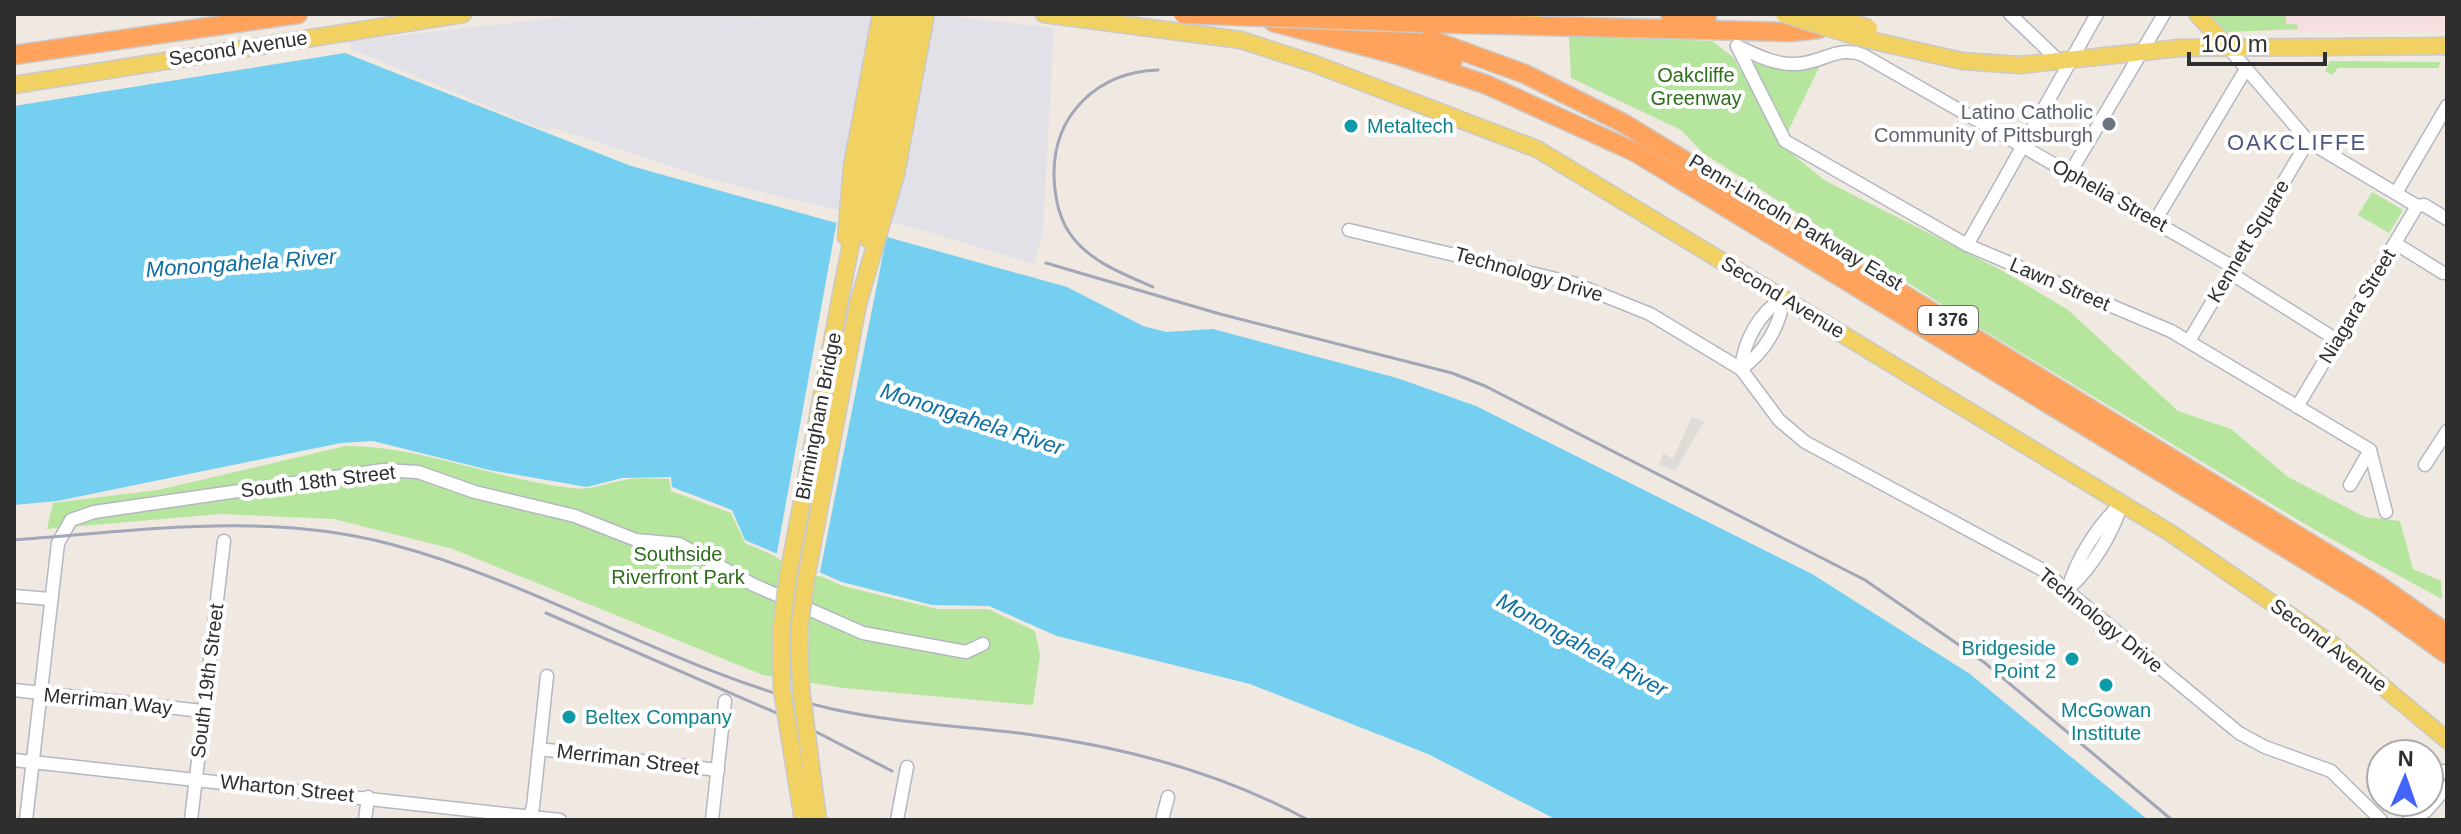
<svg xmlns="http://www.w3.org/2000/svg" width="2461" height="834" font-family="Helvetica,sans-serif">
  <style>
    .industrial { fill: #e3e1e8 }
    .medical { fill: #f5dfe0 }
    .green { fill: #b6e59e }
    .plaza { fill: #dfdcd8 }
    .water { fill: #75cff0 }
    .pier { fill: #efe9e1 }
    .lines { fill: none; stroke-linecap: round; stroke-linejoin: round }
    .minor-casing { stroke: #b4b7c1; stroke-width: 15 }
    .major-casing { stroke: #c9c9c9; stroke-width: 19 }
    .highway-casing { stroke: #c9c9c9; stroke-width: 21 }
    .minor { stroke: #fff; stroke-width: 12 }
    .major { stroke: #f2d163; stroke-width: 16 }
    .highway { stroke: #ffa35c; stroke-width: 18 }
    .rail { stroke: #a3a6b8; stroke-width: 3 }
    .major-bridge-casing { stroke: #c9c9c9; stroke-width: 19; stroke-linecap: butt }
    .highway-bridge-casing { stroke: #c9c9c9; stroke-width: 21; stroke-linecap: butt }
    .major-bridge { stroke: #f2d163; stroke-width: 16 }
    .highway-bridge { stroke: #ffa35c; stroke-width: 18 }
    .worship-dot { fill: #6b7280; stroke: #fff; stroke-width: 3 }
    .culture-dot { fill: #0f9aa8; stroke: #fff; stroke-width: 3 }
    .labels { text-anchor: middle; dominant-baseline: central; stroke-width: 8; stroke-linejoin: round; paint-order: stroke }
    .shield { fill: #fff; stroke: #6d6d6d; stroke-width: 2 }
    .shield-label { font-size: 18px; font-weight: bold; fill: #2e2e2e }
    .street-label { font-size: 20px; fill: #2e2e2e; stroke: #fff }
    .park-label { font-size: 20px; fill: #2c6e1b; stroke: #fff }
    .worship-label { font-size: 20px; fill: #5b616d; stroke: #fff; text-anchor: end }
    .culture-label { font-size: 20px; fill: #0d838f; stroke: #fff; text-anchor: start }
    .neighbourhood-label { font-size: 22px; letter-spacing: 2px; fill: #4d5680; stroke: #fff }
    .water-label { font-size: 22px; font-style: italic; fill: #0d6fa3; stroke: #fff }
  </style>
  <rect width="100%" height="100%" fill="#efe9e1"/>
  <!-- industrial -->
  <path class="industrial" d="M589,14L764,17L765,14H932L1054,28L1043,231L1034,264L922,230L716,181L554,128L547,131L351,49V41Z"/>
  <!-- medical -->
  <path class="medical" d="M2210,14H2447V31H2225Z"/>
  <!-- green -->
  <g class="green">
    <path d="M2209,14H2286V23L2298,25V29L2227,32Z"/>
    <path d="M1569,36L1712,41L1733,57L1783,146L1824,180L2003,271L2068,310L2178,411L2231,429L2288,477L2365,517L2400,521L2413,569L2441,581L2442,599L2315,530L1973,324L1703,153L1681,130L1571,78Z"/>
    <path d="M1750,61L1784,71L1821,64L1788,131Z"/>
    <path d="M2330,61L2441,62L2438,68H2338L2332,75L2325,71Z"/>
    <path d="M2372,192L2403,210L2389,233L2358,215Z"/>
    <path d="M345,446C421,446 494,479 570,488C591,491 606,483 625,480C639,477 655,479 669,479L671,491L731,513L745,543L843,586L937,609H988L1035,631L1040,655L1033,705L843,688L763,675L453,549L334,519L220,514L47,529L53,503L158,490Z"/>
  </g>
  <!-- plaza -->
  <path class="plaza" d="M1692,417L1704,422L1675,471L1659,465L1663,453L1673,459Z"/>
  <!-- water -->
  <path class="water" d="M345,53L631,166L1067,287L1143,326L1166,332L1213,329L1397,378L1476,406L1812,574L1970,674L2148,820H1557L1428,754L1250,684L1057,636L989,606L932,605L842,582L745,540L732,510L672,487L671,477L622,478L587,487L489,470L373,441L341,443L57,501L14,505V106Z"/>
  <!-- pier -->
  <path class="pier" d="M837,220L887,234L819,577L776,558Z"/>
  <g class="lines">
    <!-- minor casing -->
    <g class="minor-casing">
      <g id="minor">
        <path d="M2010,14L2059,61"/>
        <path d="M1737,46L1785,141L1967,245L2171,331L2370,450L2386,512"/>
        <path d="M1737,46C1756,55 1775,65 1796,64C1822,63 1838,45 1863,55L2228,264L2233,266L2235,276L2337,340"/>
        <path d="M2227,46L2308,141L2417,206L2424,205L2447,219"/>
        <path d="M2070,173L2164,14"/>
        <path d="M2396,193L2447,106"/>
        <path d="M2155,221L2246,69"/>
        <path d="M1349,230L1573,283L1650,314L1741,369L1779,420L1805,442L2041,569L2239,733L2265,747L2331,771L2381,820"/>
        <path d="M2395,243L2443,273"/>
        <path d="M1967,245L2097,14"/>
        <path d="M2189,341L2308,141"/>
        <path d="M1741,369C1744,340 1759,313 1784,297"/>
        <path d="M1741,369C1765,352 1780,326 1784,297"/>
        <path d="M2297,407L2417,206"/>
        <path d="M2425,465L2447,431"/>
        <path d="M2350,485L2370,450"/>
        <path d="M2068,589C2092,568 2113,533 2122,503"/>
        <path d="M2068,589C2076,559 2098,525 2121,504"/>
        <path d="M14,596L50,599"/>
        <path d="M14,690L202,711"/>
        <path d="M539,749L718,770"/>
        <path d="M14,760L560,820"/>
        <path d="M2429,786L2443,771L2447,772"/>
        <path d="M26,820L58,543L71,520L94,512L383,470L418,472L475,492L575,516L636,540L679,544L754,585L863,633L966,652L983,644"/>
        <path d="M191,820L224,541"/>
        <path d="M365,820L368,797"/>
        <path d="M528,820L533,807L547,676"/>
        <path d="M712,820L725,701"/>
        <path d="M897,820L907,767"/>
        <path d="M1162,820L1168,797"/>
        <path d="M2409,820L2426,811L2447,787"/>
      </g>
    </g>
    <!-- major casing -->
    <g class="major-casing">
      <g id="major">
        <path d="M1044,14L1241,40L1312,63L1537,149L2172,534L2333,645L2447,740"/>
        <path d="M1491,14L1533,18"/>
        <path d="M2197,14L2227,46"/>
        <path d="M1861,38L1962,61L2020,65L2180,48L2447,46"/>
        <path d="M14,85L463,14"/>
        <path d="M846,237L852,166L881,14"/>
        <path d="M868,239L910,14"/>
        <path d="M841,294L897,14"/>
        <path d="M858,304L896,174L926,14"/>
      </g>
    </g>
    <!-- highway casing -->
    <g class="highway-casing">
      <g id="highway">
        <path d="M1670,14L1707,17"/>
        <path d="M1273,22L1394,54L1485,84L1635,152L2371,600L2447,654"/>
        <path d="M1423,23L1791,32L1818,29L1854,14"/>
        <path d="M1336,24L1453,60"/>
        <path d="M1391,25L1525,74L1623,123L2380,586L2447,633"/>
        <path d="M14,55L298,14"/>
      </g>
    </g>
    <!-- minor -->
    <use href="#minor" class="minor"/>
    <!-- major -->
    <use href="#major" class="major"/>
    <!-- highway -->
    <use href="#highway" class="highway"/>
    <!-- rail -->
    <g class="rail">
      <path d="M1046,263L1220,314L1452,373L1485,386L1865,580L1985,663L2172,820"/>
      <path d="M1153,287C1126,275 1093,263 1074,239C1059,221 1055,199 1054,176C1053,114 1098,72 1158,70"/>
      <path d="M14,540C138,531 267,511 390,544C543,584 677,673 832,709C896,723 961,726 1026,734C1125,747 1220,772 1308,820"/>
      <path d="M546,613L795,721L892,771"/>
    </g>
    <!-- major-bridge casing -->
    <g class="major-bridge-casing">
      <g id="major-bridge">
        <path d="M1784,14L1861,38"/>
        <path d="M1826,14L1869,28"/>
        <path d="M803,820L782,690L781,631L788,576L841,294"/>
        <path d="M818,820L801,688L799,631L806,579L858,304"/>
      </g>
    </g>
    <!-- highway-bridge casing -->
    <g class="highway-bridge-casing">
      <path id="highway-bridge" d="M1183,14L1423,23"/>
    </g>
    <!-- major-bridge -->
    <use href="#major-bridge" class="major-bridge"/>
    <!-- highway-bridge -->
    <use href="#highway-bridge" class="highway-bridge"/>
  </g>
  <!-- markers -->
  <circle class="worship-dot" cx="2109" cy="124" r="8"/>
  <g class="culture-dot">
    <circle cx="1351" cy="126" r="8"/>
    <circle cx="2072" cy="659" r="8"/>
    <circle cx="2106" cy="685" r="8"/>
    <circle cx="569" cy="717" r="8"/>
  </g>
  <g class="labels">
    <!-- shield labels -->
    <rect class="shield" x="1918" y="306" width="60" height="28" rx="6"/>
    <g class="shield-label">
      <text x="1948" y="320">I 376</text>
    </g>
    <!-- street labels -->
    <g class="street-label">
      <text transform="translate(238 48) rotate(-9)">Second Avenue</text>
      <text transform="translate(2110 195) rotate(29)">Ophelia Street</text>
      <text transform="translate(1796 222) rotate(31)">Penn-Lincoln Parkway East</text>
      <text transform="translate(2248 241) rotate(-59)">Kennett Square</text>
      <text transform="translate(1529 274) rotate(16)">Technology Drive</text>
      <text transform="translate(2060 284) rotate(23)">Lawn Street</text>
      <text transform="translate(1783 297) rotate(31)">Second Avenue</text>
      <text transform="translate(2357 306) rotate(-59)">Niagara Street</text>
      <text transform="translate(818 416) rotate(-79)">Birmingham Bridge</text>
      <text transform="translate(318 481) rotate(-7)">South 18th Street</text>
      <text transform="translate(2101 620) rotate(39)">Technology Drive</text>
      <text transform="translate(2329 645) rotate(37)">Second Avenue</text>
      <text transform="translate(207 681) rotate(-83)">South 19th Street</text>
      <text transform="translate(108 701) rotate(6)">Merriman Way</text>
      <text transform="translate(628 759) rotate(7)">Merriman Street</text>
      <text transform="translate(287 788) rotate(6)">Wharton Street</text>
    </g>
    <!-- park labels -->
    <g class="park-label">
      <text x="1696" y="75">Oakcliffe<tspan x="1696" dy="23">Greenway</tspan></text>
      <text x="678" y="554">Southside<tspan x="678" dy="23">Riverfront Park</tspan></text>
    </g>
    <!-- worship labels -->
    <g class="worship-label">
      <text x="2093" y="112">Latino Catholic<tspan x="2093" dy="23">Community of Pittsburgh</tspan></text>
    </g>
    <!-- culture labels -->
    <g class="culture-label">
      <text x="1367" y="126">Metaltech</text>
      <text x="2056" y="648" text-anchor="end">Bridgeside<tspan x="2056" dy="23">Point 2</tspan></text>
      <text x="2106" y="710" text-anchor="middle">McGowan<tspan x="2106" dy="23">Institute</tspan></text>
      <text x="585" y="717">Beltex Company</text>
    </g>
    <!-- neighbourhood labels -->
    <g class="neighbourhood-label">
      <text x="2297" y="142">OAKCLIFFE</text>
    </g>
    <!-- water labels -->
    <g class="water-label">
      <text transform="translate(241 263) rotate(-4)">Monongahela River</text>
      <text transform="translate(972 419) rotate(18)">Monongahela River</text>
      <text transform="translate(1582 645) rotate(29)">Monongahela River</text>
    </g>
  </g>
  <!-- border -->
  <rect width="2461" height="834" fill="none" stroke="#2e2e2e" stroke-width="32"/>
  <!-- north arrow -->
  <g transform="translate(2405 778) rotate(2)"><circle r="38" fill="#ffffff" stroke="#ababab" stroke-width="2"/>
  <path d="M0-6L14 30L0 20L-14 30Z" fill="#4264fb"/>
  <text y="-12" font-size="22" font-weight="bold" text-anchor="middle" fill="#2e2e2e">N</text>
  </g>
  <!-- scale -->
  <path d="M2189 52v12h136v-12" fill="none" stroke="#2e2e2e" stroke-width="4"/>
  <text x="2201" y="52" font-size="24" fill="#2e2e2e" stroke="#ffffff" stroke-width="6" paint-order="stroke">100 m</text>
</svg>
